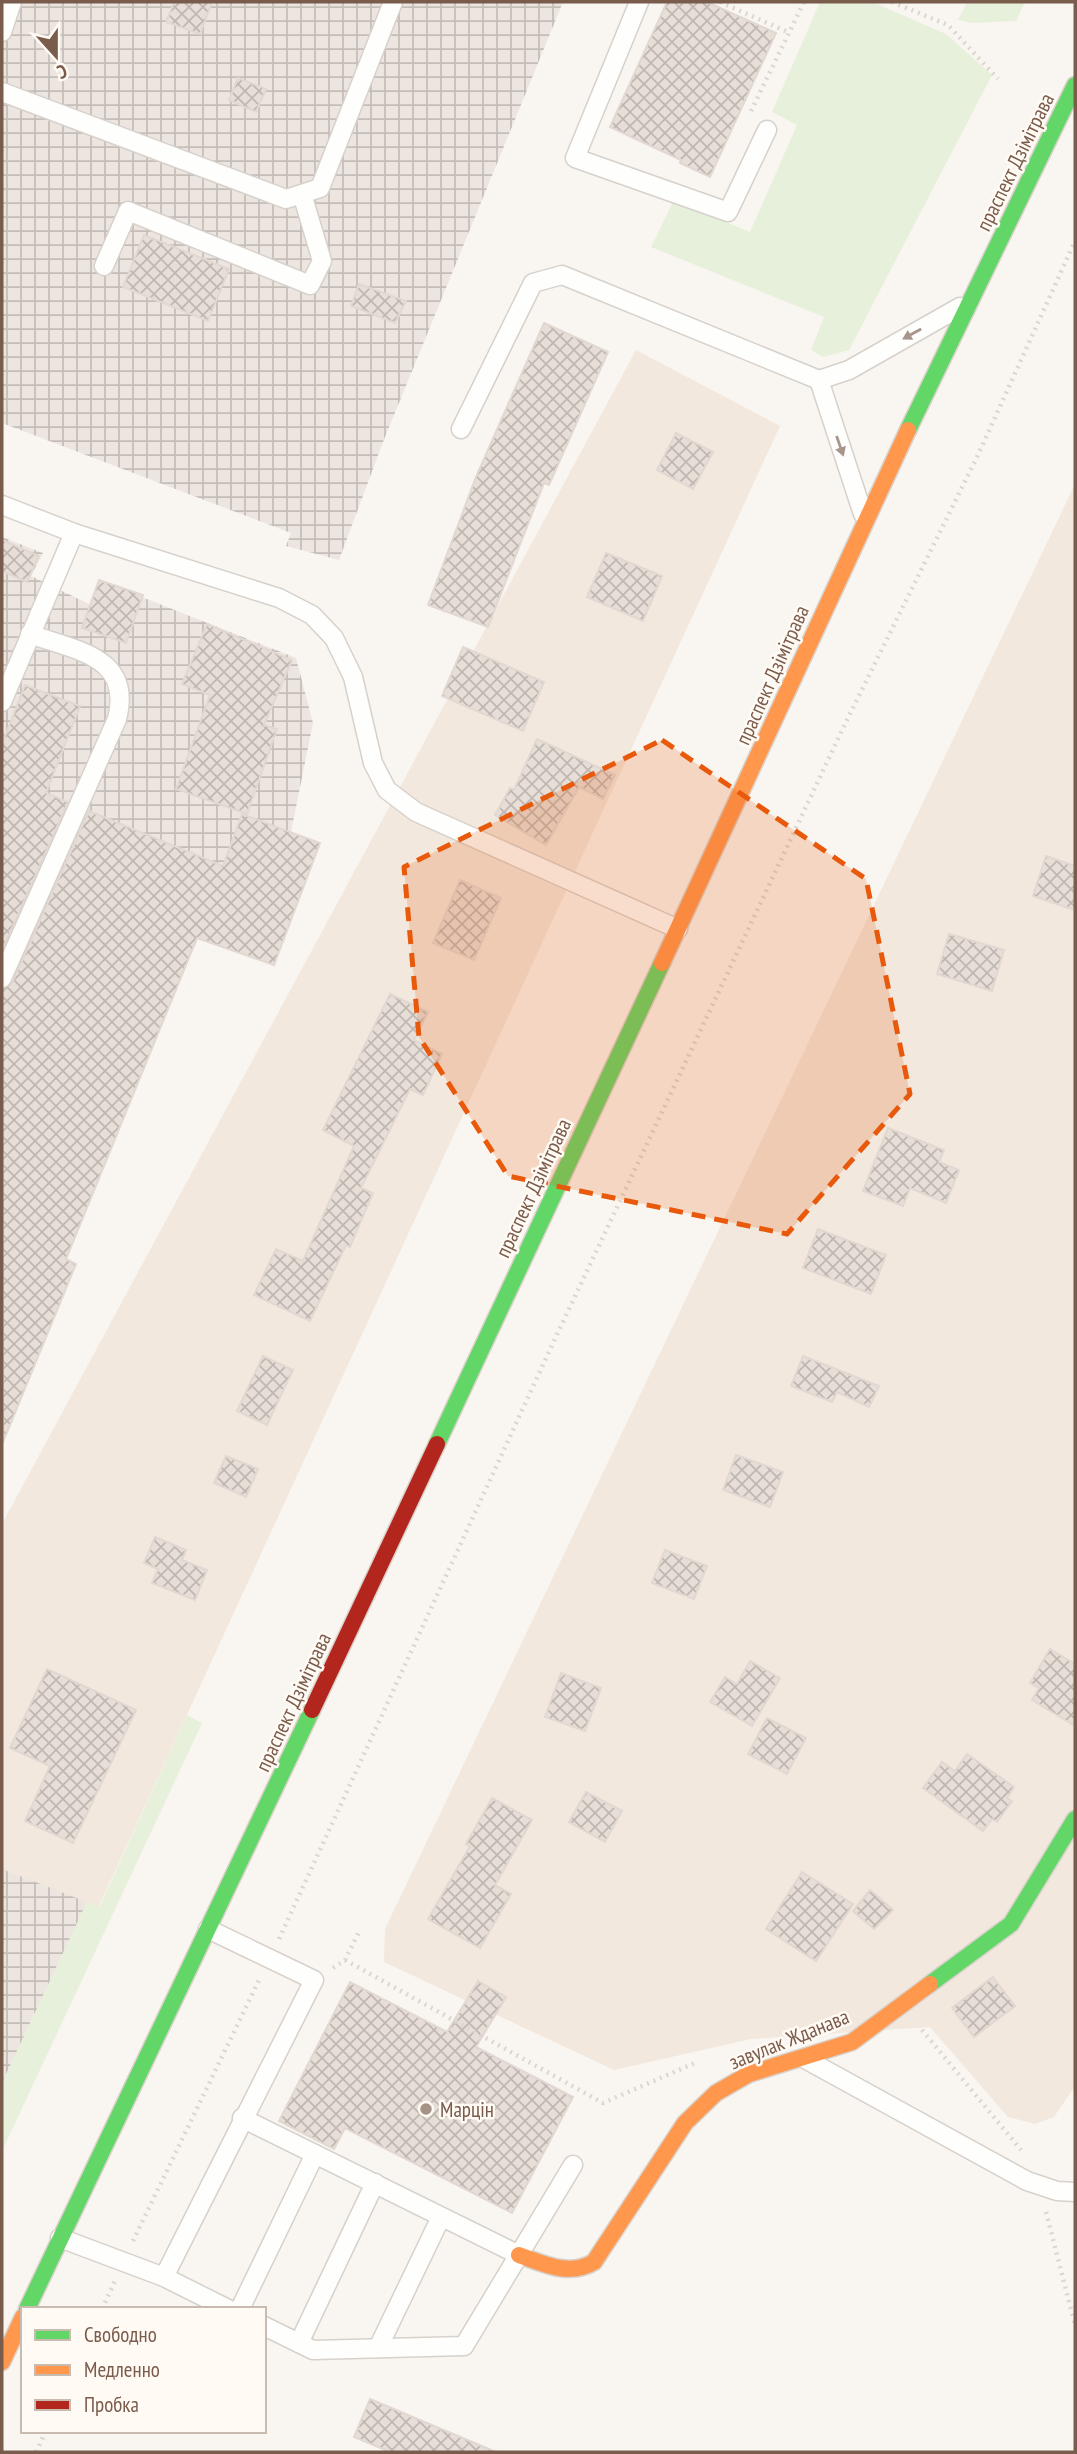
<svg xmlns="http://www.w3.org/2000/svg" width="1077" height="2454" font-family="'PT Sans Narrow',sans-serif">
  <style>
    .residential { fill: #f2e8de }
    .industrial { fill: url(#industrial-grid) }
    .green { fill: #e7f0db }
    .building { fill: url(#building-cross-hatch); stroke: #e2d8d2; stroke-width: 2 }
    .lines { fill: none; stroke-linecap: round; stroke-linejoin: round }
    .lane-casing { stroke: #d7d1cb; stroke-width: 21 }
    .fast-casing { stroke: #d9d2cb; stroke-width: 19 }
    .slow-casing { stroke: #d9d2cb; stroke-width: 19 }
    .jam-casing { stroke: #d9d2cb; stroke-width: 19 }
    .path { stroke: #dcd5d0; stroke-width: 4.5; stroke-dasharray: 2 5; stroke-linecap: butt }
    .lane { stroke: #fefefd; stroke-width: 18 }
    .fast { stroke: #63d668; stroke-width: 16 }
    .slow { stroke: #ff974d; stroke-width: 16 }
    .jam { stroke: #b3261e; stroke-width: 16 }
    .oneway { fill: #a8958b }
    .marked { fill: #e8590c; fill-opacity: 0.2; stroke: #e8590c; stroke-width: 5; stroke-dasharray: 14 9; stroke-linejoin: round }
    .poi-dot { fill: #a69286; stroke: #fffaf3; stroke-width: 2.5 }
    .labels { text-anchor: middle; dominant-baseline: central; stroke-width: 5; stroke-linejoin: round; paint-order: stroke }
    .street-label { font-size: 21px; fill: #7a5c4d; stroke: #fffaf3 }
    .poi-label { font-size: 21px; fill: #7a5c4d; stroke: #fffaf3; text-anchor: start }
  </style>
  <defs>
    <pattern id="industrial-grid" width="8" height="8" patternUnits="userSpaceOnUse" patternTransform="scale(1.75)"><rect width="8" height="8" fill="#ede5e0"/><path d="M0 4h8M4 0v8" fill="none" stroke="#c5bdb8"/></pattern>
    <pattern id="building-cross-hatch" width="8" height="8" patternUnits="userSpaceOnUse" patternTransform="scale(1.75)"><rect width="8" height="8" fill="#e6ded7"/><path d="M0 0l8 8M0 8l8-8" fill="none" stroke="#bfb7b1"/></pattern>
  </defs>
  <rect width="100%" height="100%" fill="#f9f5f0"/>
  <!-- residential -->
  <g class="residential">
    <path d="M636,350L780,426L98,1908L2,1869V1524Z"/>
    <path d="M1075,484V2086L1054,2117L1035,2124L1008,2117L930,2027L751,2039L614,2070L384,1962L385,1929Z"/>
  </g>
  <!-- industrial -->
  <g class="industrial">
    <path d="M2,2H563L383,442L339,560L286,546L291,533L2,423Z"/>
    <path d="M2,537L43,553L31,576L91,605L99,580L296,658L313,723L291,832L320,843L197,938L66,1259L76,1264L2,1444Z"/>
    <path d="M2,1869L87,1902L2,2083Z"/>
  </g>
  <!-- green -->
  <g class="green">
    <path d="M820,2H872L946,34L992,75L849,350L823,357L811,350L824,317L651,247L674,200L750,232L797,125L772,112Z"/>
    <path d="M967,2H1025L1016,21L972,23L958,20Z"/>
    <path d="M187,1715L202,1723L2,2151V2083L87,1902L99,1908Z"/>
  </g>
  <!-- building -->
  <g class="building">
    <path d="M174,2H212L200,34L166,22Z"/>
    <path d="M667,2H707L776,33L710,177L680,163L681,160L610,127Z"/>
    <path d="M238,78L266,89L256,112L229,100Z"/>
    <path d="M144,235L229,269L208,321L123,287Z"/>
    <path d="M359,284L406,301L395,323L351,306Z"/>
    <path d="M544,323L608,352L549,485L544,483L488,627L428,605L476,477Z"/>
    <path d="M676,433L713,452L693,489L657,470Z"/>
    <path d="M2,540L39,556L27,582L2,571Z"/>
    <path d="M606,553L662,576L643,621L587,597Z"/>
    <path d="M99,580L143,595L126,643L82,628Z"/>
    <path d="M207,624L292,660L264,725L277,729L247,814L176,789L210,695L182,684Z"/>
    <path d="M463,647L544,682L523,731L442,696Z"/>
    <path d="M25,685L80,706L46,793L68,802L2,951V744Z"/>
    <path d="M537,739L615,775L603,799L579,787L546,845L495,815L510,788L514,790Z"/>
    <path d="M89,811L223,866L242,814L320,843L274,965L197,938L66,1259L76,1264L3,1442L2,989L12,983Z"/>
    <path d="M1046,856L1075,866V910L1033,896Z"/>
    <path d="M460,880L501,898L474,960L433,943Z"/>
    <path d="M949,934L1004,950L992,991L937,974Z"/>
    <path d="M390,994L428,1012L414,1040L442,1054L423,1095L410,1089L361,1188L373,1193L350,1247L346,1245L310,1321L254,1295L276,1249L303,1261L354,1146L323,1130Z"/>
    <path d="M888,1128L944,1150L939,1162L959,1170L946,1203L910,1188L903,1206L863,1191Z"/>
    <path d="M818,1229L886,1255L871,1294L803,1268Z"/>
    <path d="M263,1356L293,1370L267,1425L237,1411Z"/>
    <path d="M803,1356L879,1386L869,1407L837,1392L832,1402L791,1386Z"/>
    <path d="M736,1455L783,1472L770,1507L723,1490Z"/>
    <path d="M226,1456L258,1469L246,1497L214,1483Z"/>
    <path d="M155,1537L186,1550L182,1560L207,1570L195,1600L152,1583L158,1569L144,1563Z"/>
    <path d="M665,1550L707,1566L694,1599L652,1583Z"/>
    <path d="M1050,1649L1075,1664V1726L1032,1700L1039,1688L1030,1683Z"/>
    <path d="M750,1661L780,1678L752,1726L710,1702L725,1677L737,1684Z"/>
    <path d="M47,1669L136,1710L73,1843L25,1821L50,1766L10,1748Z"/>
    <path d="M561,1673L601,1688L585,1731L545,1717Z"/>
    <path d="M767,1718L806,1738L787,1774L748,1754Z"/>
    <path d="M967,1754L1014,1787L1007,1798L1012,1801L997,1822L992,1819L983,1831L923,1788L942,1762L955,1771Z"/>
    <path d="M586,1792L622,1811L605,1842L569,1822Z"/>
    <path d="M492,1798L532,1820L495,1885L511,1894L480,1948L428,1919L470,1846L466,1844Z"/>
    <path d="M802,1872L853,1904L816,1961L766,1929Z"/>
    <path d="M870,1890L893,1910L874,1929L853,1911Z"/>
    <path d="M993,1977L1015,2006L974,2037L952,2008Z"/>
    <path d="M478,1981L506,1997L476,2047L573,2097L512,2213L345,2128L334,2149L279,2121L350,1982L447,2032Z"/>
    <path d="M370,2399L496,2452H390L354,2437Z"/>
  </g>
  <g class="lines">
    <!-- lane casing -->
    <g class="lane-casing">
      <g id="lane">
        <path d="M639,2L575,158L728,212L767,130"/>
        <path d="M2,32L12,2"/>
        <path d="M2,92L286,199L320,188L393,2"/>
        <path d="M104,266L128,211L310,285L322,261L302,194"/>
        <path d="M819,380L863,514"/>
        <path d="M461,429L533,283L562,275L819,380L849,370L960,307"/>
        <path d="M2,505L74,533L279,598L312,615L334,638L353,677L373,763L387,790L416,812L678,929"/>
        <path d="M2,702L74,533"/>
        <path d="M2,978L117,719C133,656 76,651 30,634"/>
        <path d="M807,2060L1027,2181L1057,2191L1075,2192"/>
        <path d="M242,2118L519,2255"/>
        <path d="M60,2238L164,2277L228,2309"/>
        <path d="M164,2277L314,1980L208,1929"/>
        <path d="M240,2309L315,2154"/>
        <path d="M264,2326L313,2350L464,2346L573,2165"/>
        <path d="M299,2343L375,2183"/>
        <path d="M378,2348L441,2217"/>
      </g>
    </g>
    <!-- fast casing -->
    <g class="fast-casing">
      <g id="fast">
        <path d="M908,430L1075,85"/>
        <path d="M437,1444L662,963"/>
        <path d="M930,1984L1011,1924L1075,1819"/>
        <path d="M27,2309L312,1710"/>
      </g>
    </g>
    <!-- slow casing -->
    <g class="slow-casing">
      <g id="slow">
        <path d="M662,963L908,430"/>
        <path d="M519,2255C544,2264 569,2277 594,2262L685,2123L716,2093L749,2074L852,2042L930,1984"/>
        <path d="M2,2362L23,2317"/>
      </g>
    </g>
    <!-- jam casing -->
    <g class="jam-casing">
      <path id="jam" d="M312,1710L437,1444"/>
    </g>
    <!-- path -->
    <g class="path">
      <path d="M720,2L790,33"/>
      <path d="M892,2L948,25L998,79"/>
      <path d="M751,111L804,2"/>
      <path d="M279,1939L553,1343L845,724L978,455L1075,241"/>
      <path d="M345,1960L603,2103L695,2063"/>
      <path d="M333,1968L345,1960L360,1930"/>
      <path d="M922,2030L1021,2150"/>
      <path d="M1046,2212L1075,2325"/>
      <path d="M133,2241L260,1978"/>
      <path d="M102,2309L115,2281"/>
      <path d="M36,2452L46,2431"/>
    </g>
    <!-- lane -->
    <use href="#lane" class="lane"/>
    <!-- fast -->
    <use href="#fast" class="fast"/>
    <!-- slow -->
    <use href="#slow" class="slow"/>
    <!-- jam -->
    <use href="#jam" class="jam"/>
  </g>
  <!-- one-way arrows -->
  <defs><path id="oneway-solid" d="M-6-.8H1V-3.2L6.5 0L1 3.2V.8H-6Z" transform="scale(1.75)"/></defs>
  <g class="oneway">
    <use href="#oneway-solid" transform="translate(912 334) rotate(151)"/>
    <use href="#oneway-solid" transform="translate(840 446) rotate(71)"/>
  </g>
  <!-- marked area -->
  <path class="marked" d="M662,740L866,879L910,1094L787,1234L508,1176L419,1037L404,867Z"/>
  <!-- markers -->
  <circle class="poi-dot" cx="426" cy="2109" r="7"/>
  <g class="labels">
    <!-- street labels -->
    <g class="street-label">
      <text transform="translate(1015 162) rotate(-64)">праспект Дзімітрава</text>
      <text transform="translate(772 675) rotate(-66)">праспект Дзімітрава</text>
      <text transform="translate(533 1188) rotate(-65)">праспект Дзімітрава</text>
      <text transform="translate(293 1702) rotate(-65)">праспект Дзімітрава</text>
      <text transform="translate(789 2039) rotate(-22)">завулак Жданава</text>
    </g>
    <!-- poi labels -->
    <g class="poi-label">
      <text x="440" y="2109">Марцін</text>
    </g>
  </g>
  <!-- border -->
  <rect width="1077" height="2454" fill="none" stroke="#7a5c4d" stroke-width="7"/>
  <!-- legend -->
  <rect x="21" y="2307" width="245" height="126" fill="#fffaf3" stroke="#cabbb1" stroke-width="2"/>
  <rect x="35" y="2330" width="35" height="10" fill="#63d668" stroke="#cabbb1" stroke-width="2"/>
  <text x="84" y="2342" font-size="21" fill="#7a5c4d">Свободно</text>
  <rect x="35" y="2365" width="35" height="10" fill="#ff974d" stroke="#cabbb1" stroke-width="2"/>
  <text x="84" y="2377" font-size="21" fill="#7a5c4d">Медленно</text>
  <rect x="35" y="2400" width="35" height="10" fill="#b3261e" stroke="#cabbb1" stroke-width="2"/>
  <text x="84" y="2412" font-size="21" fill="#7a5c4d">Пробка</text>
  <!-- north arrow -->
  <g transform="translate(56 56) rotate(159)" stroke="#fffaf3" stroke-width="5" paint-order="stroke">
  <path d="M0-5L12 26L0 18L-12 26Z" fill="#7a5c4d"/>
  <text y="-10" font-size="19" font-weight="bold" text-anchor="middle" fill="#7a5c4d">С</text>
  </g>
</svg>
